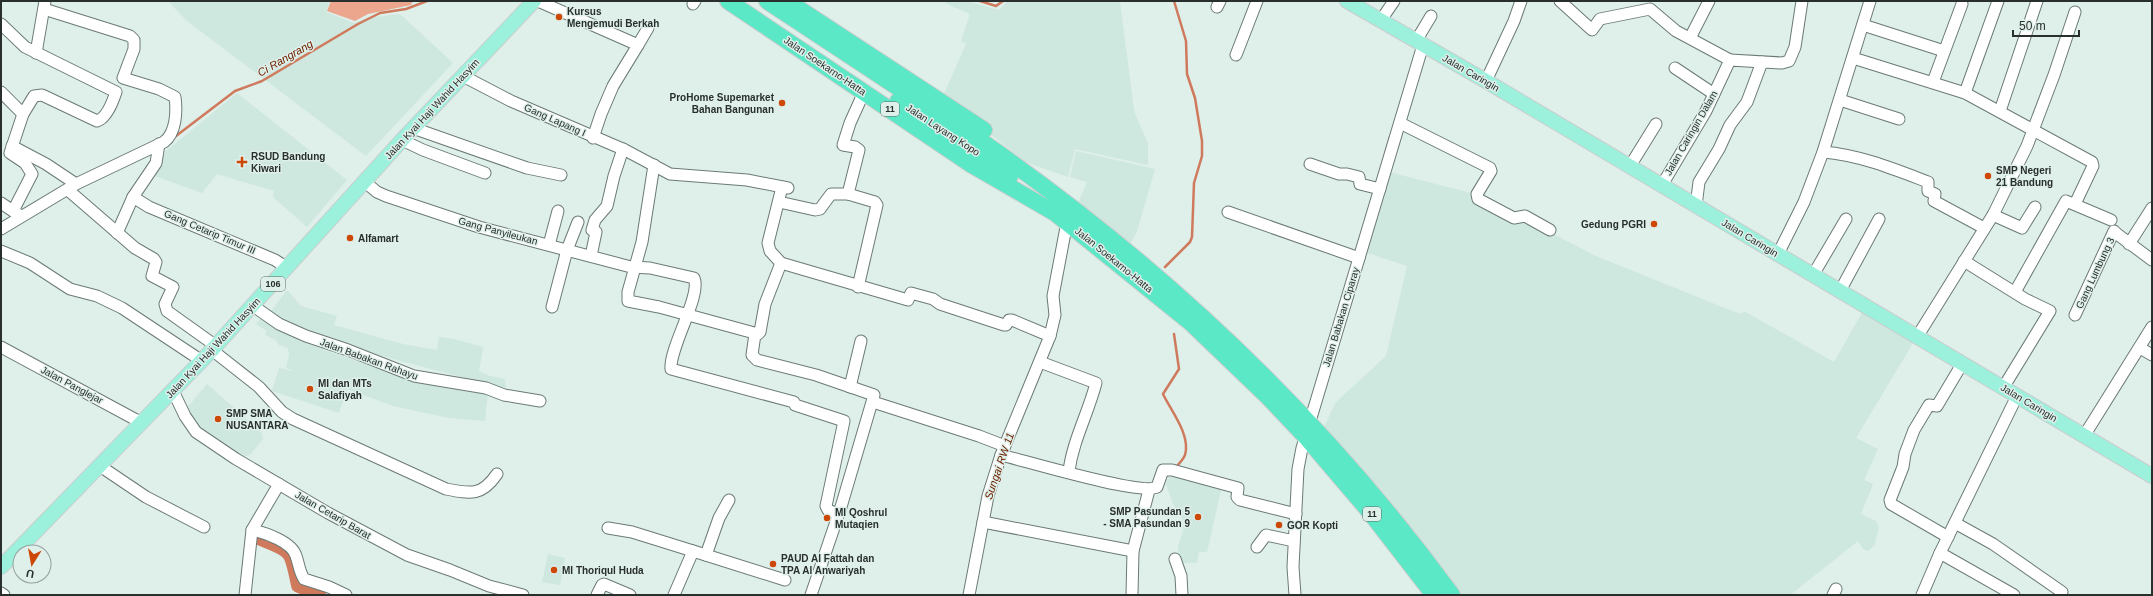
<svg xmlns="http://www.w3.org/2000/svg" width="2153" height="596" font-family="Arial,sans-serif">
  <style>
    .built { fill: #cee7df }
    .grass { fill: #eca68e }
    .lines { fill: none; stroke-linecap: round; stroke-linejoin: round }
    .stream { stroke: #cf7a5c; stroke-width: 2.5 }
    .river { stroke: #cf7a5c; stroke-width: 16 }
    .minor-casing { stroke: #6b7a75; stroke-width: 13 }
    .major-casing { stroke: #cbcdcd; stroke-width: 16 }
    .highway-casing { stroke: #cbcdcd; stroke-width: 18 }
    .minor { stroke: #fff; stroke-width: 11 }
    .major { stroke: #9cf1dd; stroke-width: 14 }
    .highway { stroke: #5ae8c7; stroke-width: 16 }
    .poi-dot { fill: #cd4806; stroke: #dfefea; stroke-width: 1.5 }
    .labels { text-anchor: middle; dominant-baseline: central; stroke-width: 3; stroke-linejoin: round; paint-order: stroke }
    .shield { fill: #dfefea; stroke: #5f6966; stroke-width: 1 }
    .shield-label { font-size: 9px; font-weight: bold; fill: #282f2d }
    .poi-label { font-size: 10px; font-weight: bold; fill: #282f2d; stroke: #dfefea; text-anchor: start }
    .street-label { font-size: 10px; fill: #282f2d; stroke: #dfefea }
    .water-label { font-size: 11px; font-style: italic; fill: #6f2200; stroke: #dfefea }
  </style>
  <rect width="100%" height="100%" fill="#dfefea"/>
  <!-- built -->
  <g class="built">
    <path d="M168,1H330L326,12L354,23L366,18L400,14L453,63L366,156L187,21Z"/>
    <path d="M946,1H966L999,10L1008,1H1120L1134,111L1148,144V165L1075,149L1068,177L1025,162L943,96L966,44L961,41L970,14L945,3Z"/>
    <path d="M237,93L347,180L307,227L273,197L274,191L217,174L202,193L155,176L166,151Z"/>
    <path d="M1076,151L1155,169L1137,231L1130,244L1078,204L1087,182L1070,177Z"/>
    <path d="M1389,172L1475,194L1596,256L1732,311L1742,314L1744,311L1834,362L1863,311L1913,343L1856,438L1878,449L1864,480L1873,484L1861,514L1876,521L1879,527L1874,546L1868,551L1863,549L1858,541L1790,595H1459L1324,427L1336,402L1386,356L1407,266L1365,252Z"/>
    <path d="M287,290L301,306L337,316L334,325L403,344L437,350L439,337L454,339L483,347L479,371L490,376L505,379L506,389L326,341L270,316L272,310Z"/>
    <path d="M262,317L302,342L385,371L439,386L488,392L485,421L449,418L393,406L347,389L339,413L272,391L279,368L296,372L286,368L289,355L288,348L279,345L276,340L265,335L267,331L256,324Z"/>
    <path d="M207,384L261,432L263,439L250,455L244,456L231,451L196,427L187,408Z"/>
    <path d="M1173,476L1222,486L1207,552H1199L1197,563H1178V546L1183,531L1184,521L1173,504L1166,484L1168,478Z"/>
    <path d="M548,554L565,558L560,585L542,582Z"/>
  </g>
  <!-- grass -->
  <path class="grass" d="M331,1H413L411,5L368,14L355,21L327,11Z"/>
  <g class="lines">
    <!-- stream -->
    <g class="stream">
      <path d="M980,1L996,6L1003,1"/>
      <path d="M172,139L235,91L262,81L358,24L380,13L406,9L427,1"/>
      <path d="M1385,154L1390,137"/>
      <path d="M1165,267L1190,242L1192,237L1194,183L1202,156V141L1195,98L1187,74L1186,41L1174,1"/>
      <path d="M1174,334L1179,369L1163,394C1171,411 1191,435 1185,455C1183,460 1179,464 1175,468"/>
    </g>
    <!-- river -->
    <path class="river" d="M257,536C292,552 291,545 299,585L318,592"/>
    <!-- minor casing -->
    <g class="minor-casing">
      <g id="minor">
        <path d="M538,1L638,45L613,86L601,114L593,138"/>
        <path d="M1560,1L1592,30L1600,19L1650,9L1676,31L1730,60"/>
        <path d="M693,4L695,1"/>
        <path d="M1217,7L1220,1"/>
        <path d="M1381,20L1394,1"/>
        <path d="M1,24L25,47L116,92C113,101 107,118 97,121L42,95L34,96L23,114L10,153L25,163L32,174L13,211L21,216"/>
        <path d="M1863,25L1944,51"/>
        <path d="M1690,38L1709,1"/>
        <path d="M1416,41L1431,16"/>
        <path d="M638,45L648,28"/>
        <path d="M36,53L45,1"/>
        <path d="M1236,55L1257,1"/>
        <path d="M1853,58L1965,93L2092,162L2093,166L2075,204"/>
        <path d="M1675,68L1714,94"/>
        <path d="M463,76L511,101L625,150L670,174L747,180L788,188"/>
        <path d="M1486,81L1514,21L1521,1"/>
        <path d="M1933,82L1962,4"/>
        <path d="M1,92L23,114"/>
        <path d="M1965,93L1998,1"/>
        <path d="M1840,100L1899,119"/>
        <path d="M2000,111L2037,1"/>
        <path d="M1400,123L1490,168L1491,171L1477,194L1478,199L1514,218L1525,216L1550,230"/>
        <path d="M413,128L527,168L561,175"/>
        <path d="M402,140L423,150L485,173"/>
        <path d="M12,146L46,164L76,184"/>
        <path d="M1823,152C1860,155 1894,169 1928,182V191L1935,194L1934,201L1984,228"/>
        <path d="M1310,164L1339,174H1347L1359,177L1360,184L1380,189"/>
        <path d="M654,165L642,242L628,292V301L659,307L758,334L760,332L765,304L781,263"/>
        <path d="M1630,166L1656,124"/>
        <path d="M365,182L377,192L386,196L479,227L631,267L650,268L694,278C702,295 669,348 671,369L794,402L795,405L844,421L826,506L828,510L838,514"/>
        <path d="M1662,185L1706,111L1730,60L1782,63L1789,61L1795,47L1802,1"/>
        <path d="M782,187L768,243L770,251L781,263L908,300L911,293L933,299L940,304L1004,325H1006L1009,320H1012L1050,336"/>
        <path d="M68,190L135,248L154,259L156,262L152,276L173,287L165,304L167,311L216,346"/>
        <path d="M848,194L859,150L855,147L843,145L850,123L864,92"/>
        <path d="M133,197L149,207L275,260L287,268"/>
        <path d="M779,202L815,210L820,209L831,194H848L875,202L877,205L858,287"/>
        <path d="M1,203L13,211"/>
        <path d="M1696,206L1699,182L1719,149L1730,125L1747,102L1762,62"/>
        <path d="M1228,212L1359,258"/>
        <path d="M1993,215L2022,228L2035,207"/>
        <path d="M1,229L76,184L164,142C176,133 177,112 175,97L159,89L123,78L134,49V40L130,36L44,9"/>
        <path d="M117,233L133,197L156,163L159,144"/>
        <path d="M2129,244L2152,208"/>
        <path d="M549,245L558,211"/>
        <path d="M1,251L30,263L70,289L97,296L122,308L202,361"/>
        <path d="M1778,254L1804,202L1823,152L1870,1"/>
        <path d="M591,256L596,232L592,230L595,220L607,206L614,176L623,149"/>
        <path d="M1964,261L2025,299L2050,311L2003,388"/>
        <path d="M1813,275L1846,219"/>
        <path d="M1840,291L1879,219"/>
        <path d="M2015,292L2066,201L2111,220"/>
        <path d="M252,305L279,324L306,336L348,350L414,376L486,388L504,395L540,401"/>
        <path d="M552,307L567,250L578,222"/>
        <path d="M2075,315L2114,231L2117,234L2152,260"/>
        <path d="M755,334L752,355L757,360L816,375L874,395L841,507L811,595"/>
        <path d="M1917,337L1993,215L2027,146L2054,75L2075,12"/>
        <path d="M1,347L142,423"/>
        <path d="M2140,348L2152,355"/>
        <path d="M212,350L259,387L282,412L293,419L446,489C471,494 482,496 497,474"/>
        <path d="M1040,362L1096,383C1088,414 1073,440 1069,471"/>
        <path d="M850,387L861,341"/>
        <path d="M173,391L185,416L196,432L236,459L328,513L407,555L450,570L489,586L523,595"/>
        <path d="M873,402L979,436L1005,446"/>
        <path d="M2084,436L2152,327"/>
        <path d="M1001,455C1026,461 1142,496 1157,487L1163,470H1172L1238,488L1237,497L1240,500L1296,514"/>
        <path d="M100,466L146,497L204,527"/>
        <path d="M983,522L1133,551"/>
        <path d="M1955,523L1993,544L2062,592"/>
        <path d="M608,528L632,532L693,551"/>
        <path d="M252,530C266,533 292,542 296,556C299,564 299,571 304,579L329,587L346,595"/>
        <path d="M1948,537L1891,504L1890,500L1903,467L1905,454L1914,430L1929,405L1937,406L1962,364"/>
        <path d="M1257,547L1266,535L1294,541"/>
        <path d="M706,555L719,518L729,500"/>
        <path d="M1175,559L1181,576L1182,595"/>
        <path d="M1,593L4,595"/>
        <path d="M245,595L252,530L279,484"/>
        <path d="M597,595L602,585L604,584L630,595"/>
        <path d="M674,595L693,551L785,580"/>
        <path d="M969,595L988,496L1001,455L1050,336L1055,315L1053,296L1067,222"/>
        <path d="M1132,595L1133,551L1149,490"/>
        <path d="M1295,595L1293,567L1298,469L1302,448L1423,45"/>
        <path d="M1833,595L1836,589"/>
        <path d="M1922,595L1940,553"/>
        <path d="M2014,595L1940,553L2017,396"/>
      </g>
    </g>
    <!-- major casing -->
    <g class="major-casing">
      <g id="major">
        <path d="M1347,1L1486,81L2152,476"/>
        <path d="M1,567L212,350L402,140L534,1"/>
      </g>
    </g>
    <!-- highway casing -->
    <g class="highway-casing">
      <g id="highway">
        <path d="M728,1L972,165L1055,213L1191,323L1268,397L1305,436L1369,511L1434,595"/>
        <path d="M767,1C818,35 869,68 920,102C950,121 980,139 1008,160C1177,281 1329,427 1452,595"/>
        <path d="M787,1L984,130"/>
        <path d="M898,101L1010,176"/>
      </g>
    </g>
    <!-- minor -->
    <use href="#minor" class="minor"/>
    <!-- major -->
    <use href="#major" class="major"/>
    <!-- highway -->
    <use href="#highway" class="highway"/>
  </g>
  <!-- markers -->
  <g class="poi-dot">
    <circle cx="559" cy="17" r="4"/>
    <circle cx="782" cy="103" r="4"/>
    <path d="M240 156h4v4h4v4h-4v4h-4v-4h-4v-4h4z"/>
    <circle cx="1988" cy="176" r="4"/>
    <circle cx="1654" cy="224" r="4"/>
    <circle cx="350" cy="238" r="4"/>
    <circle cx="310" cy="389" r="4"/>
    <circle cx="218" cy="419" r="4"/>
    <circle cx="1198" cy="517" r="4"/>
    <circle cx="827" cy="518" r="4"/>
    <circle cx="1279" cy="525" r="4"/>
    <circle cx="773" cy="564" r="4"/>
    <circle cx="554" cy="570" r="4"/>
  </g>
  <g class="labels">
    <!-- shield labels -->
    <g class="shield">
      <rect x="881" y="102" width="18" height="14" rx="3"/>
      <rect x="261" y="277" width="24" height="14" rx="3"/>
      <rect x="1363" y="507" width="18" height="14" rx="3"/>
    </g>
    <g class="shield-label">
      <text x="890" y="109">11</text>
      <text x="273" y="284">106</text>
      <text x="1372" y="514">11</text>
    </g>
    <!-- poi labels -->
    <g class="poi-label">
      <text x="567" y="11">Kursus<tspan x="567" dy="12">Mengemudi Berkah</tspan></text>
      <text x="774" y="97" text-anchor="end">ProHome Supemarket<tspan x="774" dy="12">Bahan Bangunan</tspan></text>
      <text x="251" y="156">RSUD Bandung<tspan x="251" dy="12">Kiwari</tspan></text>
      <text x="1996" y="170">SMP Negeri<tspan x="1996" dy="12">21 Bandung</tspan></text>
      <text x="1646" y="224" text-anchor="end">Gedung PGRI</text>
      <text x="358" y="238">Alfamart</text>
      <text x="318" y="383">MI dan MTs<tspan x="318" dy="12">Salafiyah</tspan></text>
      <text x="226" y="413">SMP SMA<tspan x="226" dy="12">NUSANTARA</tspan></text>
      <text x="1190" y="511" text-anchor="end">SMP Pasundan 5<tspan x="1190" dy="12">- SMA Pasundan 9</tspan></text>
      <text x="835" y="512">MI Qoshrul<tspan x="835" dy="12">Mutaqien</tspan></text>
      <text x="1287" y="525">GOR Kopti</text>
      <text x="781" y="558">PAUD Al Fattah dan<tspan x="781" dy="12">TPA Al Anwariyah</tspan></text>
      <text x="562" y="570">MI Thoriqul Huda</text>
    </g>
    <!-- street labels -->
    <g class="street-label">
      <text transform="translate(825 66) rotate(34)">Jalan Soekarno-Hatta</text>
      <text transform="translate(1471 73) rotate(30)">Jalan Caringin</text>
      <text transform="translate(432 109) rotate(-47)">Jalan Kyai Haji Wahid Hasyim</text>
      <text transform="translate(555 120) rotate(24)">Gang Lapang I</text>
      <text transform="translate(943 130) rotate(33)">Jalan Layang Kopo</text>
      <text transform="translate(1691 133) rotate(-60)">Jalan Caringin Dalam</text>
      <text transform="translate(498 231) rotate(15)">Gang Panyileukan</text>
      <text transform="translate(210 232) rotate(23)">Gang Cetarip Timur III</text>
      <text transform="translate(1750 238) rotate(31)">Jalan Caringin</text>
      <text transform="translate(1114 260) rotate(39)">Jalan Soekarno-Hatta</text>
      <text transform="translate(2095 273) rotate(-65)">Gang Lumbung 3</text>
      <text transform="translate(1341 317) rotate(-73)">Jalan Babakan Ciparay</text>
      <text transform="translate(213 348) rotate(-47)">Jalan Kyai Haji Wahid Hasyim</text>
      <text transform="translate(369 359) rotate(20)">Jalan Babakan Rahayu</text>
      <text transform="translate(72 385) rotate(28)">Jalan Panglejar</text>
      <text transform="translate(2029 403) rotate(31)">Jalan Caringin</text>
      <text transform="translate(333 515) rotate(30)">Jalan Cetarip Barat</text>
    </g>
    <!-- water labels -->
    <g class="water-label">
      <text transform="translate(285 58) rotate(-30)">Ci Rangrang</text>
      <text transform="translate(999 466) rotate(-71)">Sungai RW 11</text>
    </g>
  </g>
  <!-- border -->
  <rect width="2153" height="596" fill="none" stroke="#282f2d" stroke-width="4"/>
  <!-- north arrow -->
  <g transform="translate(32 564) rotate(191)"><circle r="19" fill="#dfefea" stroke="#96a29e"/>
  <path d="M0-3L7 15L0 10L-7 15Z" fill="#cd4806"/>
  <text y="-6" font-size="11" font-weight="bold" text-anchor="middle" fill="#282f2d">U</text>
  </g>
  <!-- scale -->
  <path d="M2013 30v6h66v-6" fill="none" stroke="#282f2d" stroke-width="2"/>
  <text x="2019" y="30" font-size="12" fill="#282f2d" stroke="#dfefea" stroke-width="3" paint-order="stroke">50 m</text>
</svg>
